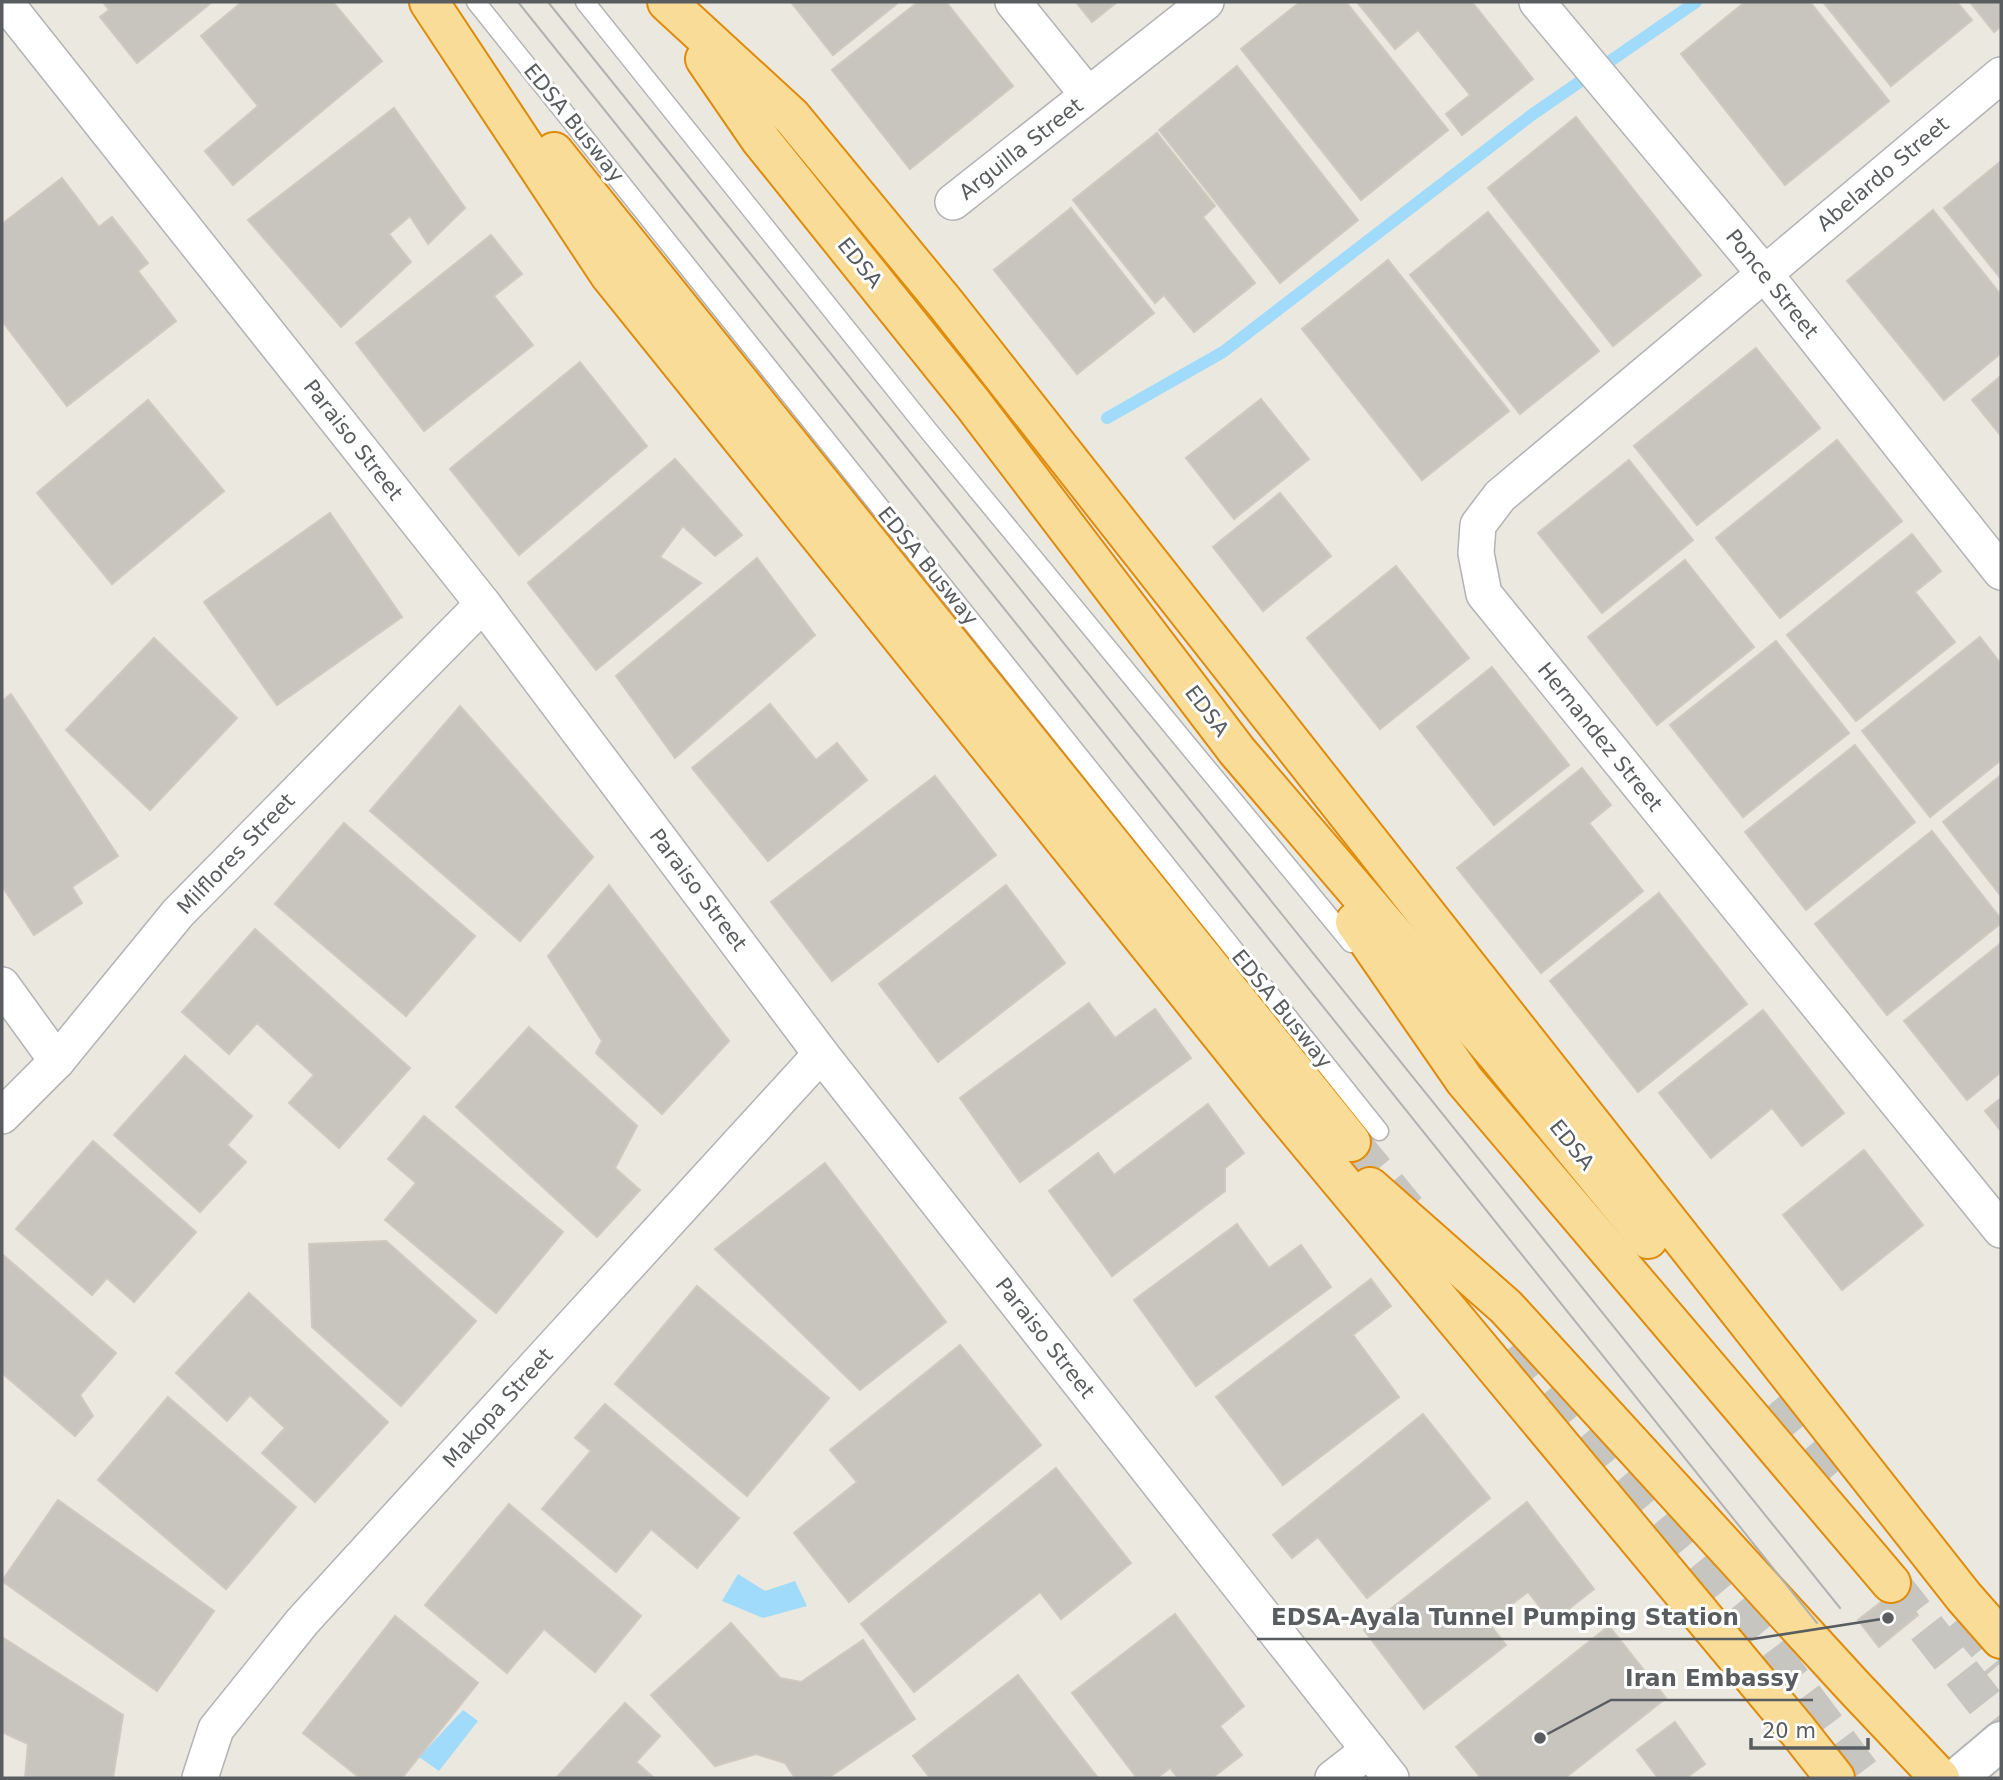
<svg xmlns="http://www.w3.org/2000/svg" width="2003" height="1780" font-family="'DejaVu Sans',sans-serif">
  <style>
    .water { fill: #a0dbfb }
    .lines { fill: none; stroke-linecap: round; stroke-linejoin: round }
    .stream { stroke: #a0dbfb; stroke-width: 12 }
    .building { fill: #c8c5bf; stroke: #cfc9be; stroke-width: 2 }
    .trunk-tunnel { stroke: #c6c5c0; stroke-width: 38; stroke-dasharray: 38 19; stroke-linecap: butt }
    .service-casing { stroke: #b1b3b7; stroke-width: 21 }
    .minor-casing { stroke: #b1b3b7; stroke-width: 38 }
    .secondary-casing { stroke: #b2b6ba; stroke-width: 42 }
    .trunk-casing { stroke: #e08b0a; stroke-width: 42 }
    .service { stroke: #fff; stroke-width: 18 }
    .minor { stroke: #fff; stroke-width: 35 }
    .secondary { stroke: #fff; stroke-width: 38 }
    .trunk { stroke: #f9dc98; stroke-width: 38 }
    .tram { stroke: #b1b2b2; stroke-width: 2 }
    .labels { text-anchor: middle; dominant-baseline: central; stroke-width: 6; stroke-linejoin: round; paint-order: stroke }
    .street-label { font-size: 21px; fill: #595d60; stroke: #fff }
    .leader { fill: none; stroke: #595d60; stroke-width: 2.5 }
    .callout-dot { fill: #595d60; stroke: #fff; stroke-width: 2.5 }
    .callout-label { font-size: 23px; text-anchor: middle; font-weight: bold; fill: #595d60; stroke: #fff; stroke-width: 6; stroke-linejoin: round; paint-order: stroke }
  </style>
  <rect width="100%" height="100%" fill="#ebe8e0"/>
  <!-- water -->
  <g class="water">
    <path d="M738,1574L765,1591L795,1581L807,1606L763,1618L722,1601Z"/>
    <path d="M463,1710L478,1721L439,1771L419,1757Z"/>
  </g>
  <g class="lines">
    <!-- stream -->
    <path class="stream" d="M1107,418L1223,352L1533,114L1696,2"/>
  </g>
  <!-- building -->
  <g class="building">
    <path d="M103,2H212L137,63L100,17L109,10Z"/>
    <path d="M242,2H333L382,61L233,185L205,151L258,106L201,36Z"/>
    <path d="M791,2H899L833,55Z"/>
    <path d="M918,2H946L1013,86L910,169L832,70Z"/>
    <path d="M1076,2H1117L1092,22Z"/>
    <path d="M1300,2H1346L1448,130L1361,200L1241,49Z"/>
    <path d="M1357,2H1472L1533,79L1462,135L1446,114L1470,95L1418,30L1395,49Z"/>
    <path d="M1745,2H1810L1889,101L1785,185L1681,54Z"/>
    <path d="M1823,2H1957L1972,20L1891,86Z"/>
    <path d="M1970,2H2001V26L1994,32Z"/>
    <path d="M1237,66L1358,220L1280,283L1159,130Z"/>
    <path d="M394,108L465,208L428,244L410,216L389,234L411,262L341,327L248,220Z"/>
    <path d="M1576,117L1701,275L1613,346L1488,188Z"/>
    <path d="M1157,133L1215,206L1203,217L1255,283L1194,332L1164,295L1155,303L1073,200Z"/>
    <path d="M2001,161V279L1944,208Z"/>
    <path d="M62,178L99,227L112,217L148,263L138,271L176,321L67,406L2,321V224Z"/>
    <path d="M1071,208L1154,313L1077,374L994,270Z"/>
    <path d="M1933,210L2001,295V353L1944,400L1847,281Z"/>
    <path d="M1488,212L1599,351L1520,414L1410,275Z"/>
    <path d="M491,235L522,274L494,296L533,345L424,431L356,343Z"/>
    <path d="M1388,260L1509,411L1422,480L1302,329Z"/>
    <path d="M1756,348L1820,428L1697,525L1634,446Z"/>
    <path d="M580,362L647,446L519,555L450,469Z"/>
    <path d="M2001,376V436L1972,400Z"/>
    <path d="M1261,399L1309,459L1234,519L1186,458Z"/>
    <path d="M148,400L224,491L112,584L37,493Z"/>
    <path d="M1837,440L1902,521L1780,618L1716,538Z"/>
    <path d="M675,459L742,535L715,556L683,526L660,557L701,583L596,670L528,583Z"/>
    <path d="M1629,460L1693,540L1602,613L1538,533Z"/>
    <path d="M1280,493L1331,556L1263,611L1213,547Z"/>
    <path d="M330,513L402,617L277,705L204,602Z"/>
    <path d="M1912,534L1941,571L1915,592L1955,642L1856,721L1787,635Z"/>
    <path d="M757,558L815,635L675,758L616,676Z"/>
    <path d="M1685,560L1754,647L1657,725L1588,637Z"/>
    <path d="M1396,566L1469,658L1380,729L1307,638Z"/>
    <path d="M1980,637L2001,664V760L1930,817L1862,731Z"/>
    <path d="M154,638L237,718L150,810L66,730Z"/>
    <path d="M1776,641L1849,733L1743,817L1670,725Z"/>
    <path d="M1492,667L1569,765L1494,825L1417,727Z"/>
    <path d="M11,694L118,856L72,887L82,903L34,935L2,886V701Z"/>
    <path d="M770,704L816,760L837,743L867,780L768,861L692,768Z"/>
    <path d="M460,706L593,857L520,941L370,811Z"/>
    <path d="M1855,745L1915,822L1806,910L1745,832Z"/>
    <path d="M1582,768L1611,805L1589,823L1643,891L1541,973L1457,868Z"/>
    <path d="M2001,775V896L1943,822Z"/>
    <path d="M935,776L996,855L832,981L771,902Z"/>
    <path d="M344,823L475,936L406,1016L275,904Z"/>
    <path d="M1932,831L2001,919V923L1887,1015L1815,924Z"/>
    <path d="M609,885L729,1041L662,1114L596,1053L602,1041L548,956Z"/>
    <path d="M1006,885L1065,963L938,1062L879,984Z"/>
    <path d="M1659,893L1747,1004L1638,1092L1550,981Z"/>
    <path d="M255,929L410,1068L339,1148L289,1103L314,1075L257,1023L229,1054L182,1012Z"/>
    <path d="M2001,943V1072L1967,1100L1904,1021Z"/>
    <path d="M1089,1003L1115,1038L1155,1009L1191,1058L1020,1182L960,1098Z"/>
    <path d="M1763,1010L1844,1113L1802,1146L1772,1108L1711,1158L1659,1093Z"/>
    <path d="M529,1027L637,1126L615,1168L640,1190L597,1237L456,1107Z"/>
    <path d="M185,1056L252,1116L227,1145L246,1162L200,1212L114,1135Z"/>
    <path d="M2001,1098V1131L1985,1111Z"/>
    <path d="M1208,1104L1244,1153L1225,1168V1191L1112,1276L1049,1191L1098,1153L1114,1175Z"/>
    <path d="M424,1116L563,1232L496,1313L385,1220L416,1183L388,1159Z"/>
    <path d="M93,1141L196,1232L134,1302L107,1278L92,1295L16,1229Z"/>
    <path d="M1864,1150L1923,1225L1842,1290L1783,1215Z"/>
    <path d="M825,1163L946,1322L860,1390L715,1249Z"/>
    <path d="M1237,1224L1269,1268L1301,1245L1331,1287L1196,1386L1134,1300Z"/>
    <path d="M386,1241L476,1321L401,1406L312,1327L309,1244Z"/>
    <path d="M2,1254L116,1353L80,1395L93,1416L75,1436L2,1373Z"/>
    <path d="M1371,1279L1391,1306L1353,1335L1399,1397L1283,1485L1216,1397Z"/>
    <path d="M697,1286L829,1398L747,1496L615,1384Z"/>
    <path d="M249,1293L388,1422L315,1502L262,1453L285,1428L250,1395L227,1421L176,1373Z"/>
    <path d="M960,1345L1041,1445L849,1602L794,1533L857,1482L830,1450Z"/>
    <path d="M168,1397L296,1507L226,1589L98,1480Z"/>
    <path d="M605,1404L739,1518L697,1568L651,1529L616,1572L542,1509L591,1451L575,1438Z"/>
    <path d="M1423,1414L1490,1498L1367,1598L1318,1537L1292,1558L1273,1535Z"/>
    <path d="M1056,1468L1131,1563L1061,1619L1040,1592L914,1692L861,1624Z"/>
    <path d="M58,1500L214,1611L157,1691L2,1581Z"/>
    <path d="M1527,1502L1594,1589L1552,1622L1528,1592L1488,1622L1506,1645L1424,1709L1364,1630Z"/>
    <path d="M509,1504L641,1616L595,1672L544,1629L507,1673L425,1605Z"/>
    <path d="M1898,1589L1918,1615L1879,1647L1858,1620Z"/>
    <path d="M1175,1614L1244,1706L1220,1726L1242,1755L1212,1778H1178L1170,1768L1157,1778H1137L1072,1693Z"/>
    <path d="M395,1616L478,1683L402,1778H360L303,1733Z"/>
    <path d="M731,1623L780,1678L801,1682L863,1640L915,1719L828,1778H795L785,1763L756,1754L715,1766L651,1695Z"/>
    <path d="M1609,1626L1666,1698L1565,1778H1481L1456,1747Z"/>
    <path d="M2,1637L123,1715L113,1778H25L28,1744L2,1732Z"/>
    <path d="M1018,1675L1098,1778H930L913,1756Z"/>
    <path d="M625,1703L660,1736L636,1762L654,1778H556Z"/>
    <path d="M1675,1722L1705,1764L1686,1778H1658L1637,1750Z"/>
  </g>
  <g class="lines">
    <!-- trunk-tunnel -->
    <g class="trunk-tunnel">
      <path d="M1351,1142L1407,1210"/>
      <path d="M1516,1343L1760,1638L1865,1778"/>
      <path d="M1780,1396L1844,1473"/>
      <path d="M1891,1583L2001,1723"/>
      <path d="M1962,1616L2001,1663"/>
    </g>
    <!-- service casing -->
    <g class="service-casing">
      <g id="service">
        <path d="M476,2L1379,1131"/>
        <path d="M585,2L927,429L1351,943"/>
      </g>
    </g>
    <!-- minor casing -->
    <g class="minor-casing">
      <g id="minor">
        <path d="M5,2L483,604L821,1054L1391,1778"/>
        <path d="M1013,2L1088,95"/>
        <path d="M1537,2L1764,273L2001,572"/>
        <path d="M2001,75L1500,496L1478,525L1476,553L1484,594L2001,1230"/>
        <path d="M953,202L1206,2"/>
        <path d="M2,985L57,1061"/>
        <path d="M2,1116L57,1061L178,913L483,604"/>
        <path d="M200,1778L216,1729L302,1622L821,1054"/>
        <path d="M1333,1778L1369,1750"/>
      </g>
    </g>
    <!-- secondary casing -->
    <g class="secondary-casing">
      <path id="secondary" d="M1957,1778L2001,1741"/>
    </g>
    <!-- trunk casing -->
    <g class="trunk-casing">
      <g id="trunk">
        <path d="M429,2L609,274L1279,1107L1798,1731L1835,1778"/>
        <path d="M667,2L792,117L946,304L1964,1597L2001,1639"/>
        <path d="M705,59L760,139L973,404L1237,751L1498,1056L1648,1239"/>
        <path d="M554,152L1351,1142"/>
        <path d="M1355,922L1465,1081L1891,1583"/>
        <path d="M1370,1187L1506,1307L1853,1686L1940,1778"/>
      </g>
    </g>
    <!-- service -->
    <use href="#service" class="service"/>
    <!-- minor -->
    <use href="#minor" class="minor"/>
    <!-- secondary -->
    <use href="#secondary" class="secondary"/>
    <!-- trunk -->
    <use href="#trunk" class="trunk"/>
    <!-- tram -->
    <g class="tram">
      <path d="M518,2L1817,1623"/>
      <path d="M548,2L1840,1608"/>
    </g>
  </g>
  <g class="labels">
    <!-- street labels -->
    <g class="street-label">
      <text transform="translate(574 123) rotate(51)">EDSA Busway</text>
      <text transform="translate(1021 149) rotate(-38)">Arguilla Street</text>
      <text transform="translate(1883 174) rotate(-40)">Abelardo Street</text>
      <text transform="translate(860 263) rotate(51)">EDSA</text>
      <text transform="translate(1772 284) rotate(51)">Ponce Street</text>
      <text transform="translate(353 440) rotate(52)">Paraiso Street</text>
      <text transform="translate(928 566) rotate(51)">EDSA Busway</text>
      <text transform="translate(1207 711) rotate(53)">EDSA</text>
      <text transform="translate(1600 737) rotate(51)">Hernandez Street</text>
      <text transform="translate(236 854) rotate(-46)">Milflores Street</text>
      <text transform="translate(698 890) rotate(53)">Paraiso Street</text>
      <text transform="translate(1282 1009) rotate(51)">EDSA Busway</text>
      <text transform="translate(1572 1145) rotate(51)">EDSA</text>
      <text transform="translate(1045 1338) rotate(52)">Paraiso Street</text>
      <text transform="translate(498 1408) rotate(-48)">Makopa Street</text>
    </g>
  </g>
  <!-- callouts -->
  <path class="leader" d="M1888 1618L1753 1639H1257M1540 1738L1611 1700H1813"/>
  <g class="callout-dot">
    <circle cx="1888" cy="1618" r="7"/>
    <circle cx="1540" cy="1738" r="7"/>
  </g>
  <g class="callout-label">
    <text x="1505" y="1625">EDSA-Ayala Tunnel Pumping Station</text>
    <text x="1712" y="1686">Iran Embassy</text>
  </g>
  <!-- border -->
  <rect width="2003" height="1780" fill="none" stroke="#595d60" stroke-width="7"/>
  <!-- scale -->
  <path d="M1751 1738v10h117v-10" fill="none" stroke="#595d60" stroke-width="3.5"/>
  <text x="1762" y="1738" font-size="21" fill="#595d60" stroke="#ffffff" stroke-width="5" paint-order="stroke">20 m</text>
</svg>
